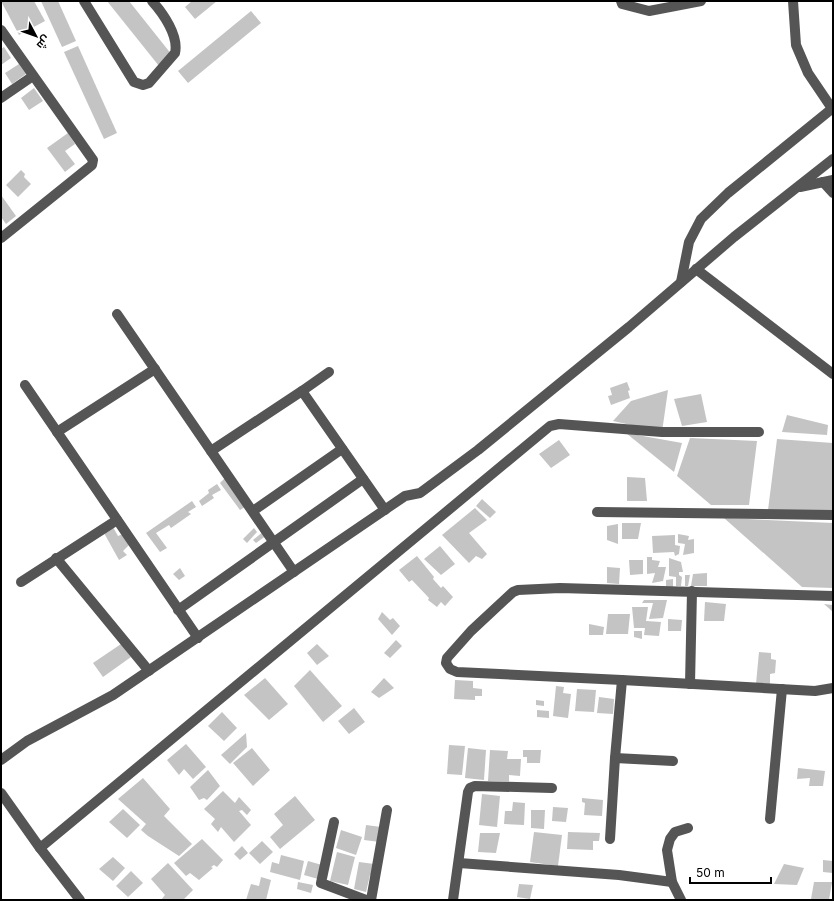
<svg xmlns="http://www.w3.org/2000/svg" width="834" height="901" font-family="Inter,Cairo,sans-serif">
  <style>
    .building { fill: #c4c4c4 }
    .lines { fill: none; stroke-linecap: round; stroke-linejoin: round }
    .minor { stroke: #555; stroke-width: 10 }
  </style>
  <rect width="100%" height="100%" fill="#fff"/>
  <!-- building -->
  <g class="building">
    <path d="M1,1H34L45,21L19,35Z"/>
    <path d="M41,1H58L76,41L62,47Z"/>
    <path d="M107,1H129L172,55L159,66Z"/>
    <path d="M192,1H217L195,19L185,7Z"/>
    <path d="M251,11L261,23L188,83L178,71Z"/>
    <path d="M78,46L117,133L104,139L64,52Z"/>
    <path d="M4,47L11,58L1,65V49Z"/>
    <path d="M19,64L26,74L12,84L5,73Z"/>
    <path d="M34,88L43,101L29,110L21,98Z"/>
    <path d="M68,133L75,144L65,151L75,164L65,172L47,148Z"/>
    <path d="M21,170L25,174L24,177L31,184L18,197L6,185Z"/>
    <path d="M1,195L16,216L6,224L1,217Z"/>
    <path d="M627,382L630,390L628,391L630,398L611,405L608,396L612,395L610,388Z"/>
    <path d="M668,390L662,432L613,421L631,401Z"/>
    <path d="M701,394L707,422L682,426L674,399Z"/>
    <path d="M787,415L828,425L827,435L782,432Z"/>
    <path d="M626,433L682,443L674,472Z"/>
    <path d="M690,438L757,441L749,505H711L677,476Z"/>
    <path d="M777,439L833,443V510H768Z"/>
    <path d="M559,440L570,455L551,468L539,454Z"/>
    <path d="M226,477L248,505L240,510L220,483Z"/>
    <path d="M627,477L645,478L647,501H627Z"/>
    <path d="M217,484L221,490L212,495L214,498L202,506L199,501L209,493L208,490Z"/>
    <path d="M482,499L496,512L490,518L476,506Z"/>
    <path d="M192,501L196,507L188,512L191,514L171,528L169,525L156,533L167,548L160,552L146,533Z"/>
    <path d="M475,508L487,520L469,533L487,554L482,559L476,556L469,563L442,535Z"/>
    <path d="M724,518L833,523V588L802,587Z"/>
    <path d="M622,523H641L638,539H622Z"/>
    <path d="M618,524V544L607,540V526Z"/>
    <path d="M113,527L118,536L123,534L130,544L123,551L127,555L119,560L104,533Z"/>
    <path d="M254,528L257,532L247,543L243,539Z"/>
    <path d="M264,531L267,535L256,543L253,540Z"/>
    <path d="M678,534L689,536L688,540L694,539V553L683,555L685,544L678,543Z"/>
    <path d="M675,535V545L680,546L679,554L675,556L674,552L653,553L652,536Z"/>
    <path d="M440,546L455,564L441,575L424,559Z"/>
    <path d="M417,556L434,577L433,579L441,588L443,586L453,597L445,606L441,602L437,607L428,600L429,598L412,580L409,582L399,570Z"/>
    <path d="M647,557H652V560L660,561L658,567H666L663,581L652,583L655,573L647,574Z"/>
    <path d="M669,558L681,562L683,572H679V575L682,577L681,586H676V577L669,576Z"/>
    <path d="M629,560H643V574L630,575Z"/>
    <path d="M607,567L620,568L619,584L607,583Z"/>
    <path d="M180,568L185,576L179,580L173,574Z"/>
    <path d="M707,573V586H691L693,574Z"/>
    <path d="M685,575H690L688,586H685Z"/>
    <path d="M673,579V588H666V580Z"/>
    <path d="M644,600H667L663,618L649,619L653,603H642Z"/>
    <path d="M705,602L726,604L724,621H704Z"/>
    <path d="M824,604L833,605V612Z"/>
    <path d="M632,607H648L646,621L661,622L659,636L644,635L645,628H634Z"/>
    <path d="M382,612L390,620L393,618L400,626L392,635L378,619Z"/>
    <path d="M608,614H630L628,634H606Z"/>
    <path d="M668,619L682,620L681,631H668Z"/>
    <path d="M589,624L604,627L603,635H589Z"/>
    <path d="M634,631H642V639L634,637Z"/>
    <path d="M396,640L402,646L390,658L384,653Z"/>
    <path d="M121,644L131,657L103,677L93,663Z"/>
    <path d="M317,644L329,656L317,665L307,653Z"/>
    <path d="M759,652L771,653V659L776,660L775,673L770,674V685L756,684Z"/>
    <path d="M310,670L342,706L323,722L294,686Z"/>
    <path d="M265,678L288,704L269,720L244,695Z"/>
    <path d="M384,678L394,688L379,698L371,692Z"/>
    <path d="M455,680L473,681V688L482,689V696H475V700L454,699Z"/>
    <path d="M556,686L564,687L563,693L571,694L568,718L553,716Z"/>
    <path d="M577,689L596,690L594,712L575,711Z"/>
    <path d="M599,697L614,699L613,714L597,713Z"/>
    <path d="M536,700L544,701V706L536,705Z"/>
    <path d="M354,708L365,722L349,734L338,721Z"/>
    <path d="M537,710L549,711V718L537,717Z"/>
    <path d="M222,712L237,728L224,741L208,726Z"/>
    <path d="M246,733L247,747L230,764L221,755Z"/>
    <path d="M186,744L206,767L193,779L184,769L179,775L167,760Z"/>
    <path d="M449,745L465,746L462,775L447,774Z"/>
    <path d="M252,748L270,770L253,786L233,763Z"/>
    <path d="M468,748L486,750L484,780L465,778Z"/>
    <path d="M490,750L508,751L507,759H521L520,776L509,775V782L488,781Z"/>
    <path d="M523,750H541L540,763H527V757H523Z"/>
    <path d="M798,768L825,771L823,786H809L810,778L797,779Z"/>
    <path d="M208,770L220,786L207,800L204,798L199,800L190,787Z"/>
    <path d="M143,778L170,809L164,816L192,844L179,856L148,836L141,830L146,824L118,799Z"/>
    <path d="M223,791L235,803L239,797L251,810L247,815L242,810L239,811L251,825L234,842L221,827L218,832L211,824L215,819L204,809Z"/>
    <path d="M482,794L500,796L497,827L479,825Z"/>
    <path d="M295,796L315,820L280,849L270,837L283,825L274,814Z"/>
    <path d="M582,798L603,800L602,816L584,815L585,803L582,802Z"/>
    <path d="M513,802L525,803L524,825L504,824L505,811H512Z"/>
    <path d="M553,807L568,808L566,822L552,821Z"/>
    <path d="M123,809L140,825L127,838L109,822Z"/>
    <path d="M531,810H545L544,829L531,828Z"/>
    <path d="M366,825L381,827L380,842L364,840Z"/>
    <path d="M341,830L362,837L356,855L336,848Z"/>
    <path d="M534,832L562,835L558,866L530,862Z"/>
    <path d="M568,832L600,833L599,841H593V850L567,849Z"/>
    <path d="M480,833H500L496,853L478,852Z"/>
    <path d="M202,839L223,860L217,867L214,865L211,867L213,868L199,880L190,873L186,876L174,863Z"/>
    <path d="M262,841L273,852L260,864L249,853Z"/>
    <path d="M242,846L248,853L240,860L234,854Z"/>
    <path d="M337,852L355,857L348,885L330,881Z"/>
    <path d="M281,855L304,861L300,880L270,872L272,862L279,864Z"/>
    <path d="M113,857L125,868L113,881L99,869Z"/>
    <path d="M823,860L833,861V873L823,872Z"/>
    <path d="M308,861L322,865L318,879L304,875Z"/>
    <path d="M359,862L374,864L372,875H370L366,892L354,889Z"/>
    <path d="M168,863L193,890L183,900H161L165,895L151,879Z"/>
    <path d="M784,864L804,868L797,885L774,884Z"/>
    <path d="M131,871L143,883L128,897L116,886Z"/>
    <path d="M261,877L271,880L266,900H246L251,884L259,886Z"/>
    <path d="M298,882L313,885L311,893L297,889Z"/>
    <path d="M814,882H832L829,900L811,899Z"/>
    <path d="M519,884L533,885L530,899L517,897Z"/>
  </g>
  <g class="lines">
    <!-- minor -->
    <g class="minor">
      <path d="M84,1L134,82L143,85L149,83L175,53C179,36 163,13 152,1"/>
      <path d="M621,1L622,4L649,11L701,1"/>
      <path d="M793,1L796,45L808,73L833,110"/>
      <path d="M1,30L93,160L92,165L1,238"/>
      <path d="M1,98L33,76"/>
      <path d="M823,182L833,193"/>
      <path d="M800,187L833,180"/>
      <path d="M696,269L833,374"/>
      <path d="M681,282L689,242L701,219L728,193L833,108"/>
      <path d="M117,314L294,572"/>
      <path d="M329,372L302,391L385,510"/>
      <path d="M25,385L198,638"/>
      <path d="M57,432L155,369"/>
      <path d="M211,451L302,391"/>
      <path d="M253,511L342,449"/>
      <path d="M597,512L833,515"/>
      <path d="M56,558L149,671"/>
      <path d="M21,582L117,520"/>
      <path d="M833,596L560,588L518,590L513,592L471,631L447,658L446,663L450,669L457,672L622,680L815,691L833,688"/>
      <path d="M178,610L363,479"/>
      <path d="M690,684L692,591"/>
      <path d="M615,758L673,761"/>
      <path d="M1,760L27,741L113,695L405,496L420,493L478,450L629,327L734,237L833,159"/>
      <path d="M1,793L40,848L80,900"/>
      <path d="M770,819L782,689"/>
      <path d="M334,822L321,883L366,900"/>
      <path d="M610,839L615,758L622,680"/>
      <path d="M40,848L550,426L559,424L662,432H759"/>
      <path d="M459,863L619,875L672,882"/>
      <path d="M371,900L387,810"/>
      <path d="M453,900L468,792L470,788L475,786L552,788"/>
      <path d="M681,900L672,882L667,850L670,839L675,832L688,828"/>
    </g>
  </g>
  <!-- border -->
  <rect width="834" height="901" fill="none" stroke="#000000" stroke-width="4"/>
  <!-- north arrow -->
  <g transform="translate(36 36) rotate(131)" stroke="#ffffff" stroke-width="3" paint-order="stroke">
  <path d="M0-3L7 15L0 10L-7 15Z" fill="#000000"/>
  <text y="-6" font-size="11" font-weight="bold" text-anchor="middle" fill="#000000">ش</text>
  </g>
  <!-- scale -->
  <path d="M690 877v6h81v-6" fill="none" stroke="#000000" stroke-width="2"/>
  <text x="696" y="877" font-size="12" fill="#000000" stroke="#ffffff" stroke-width="3" paint-order="stroke">50 m</text>
</svg>
